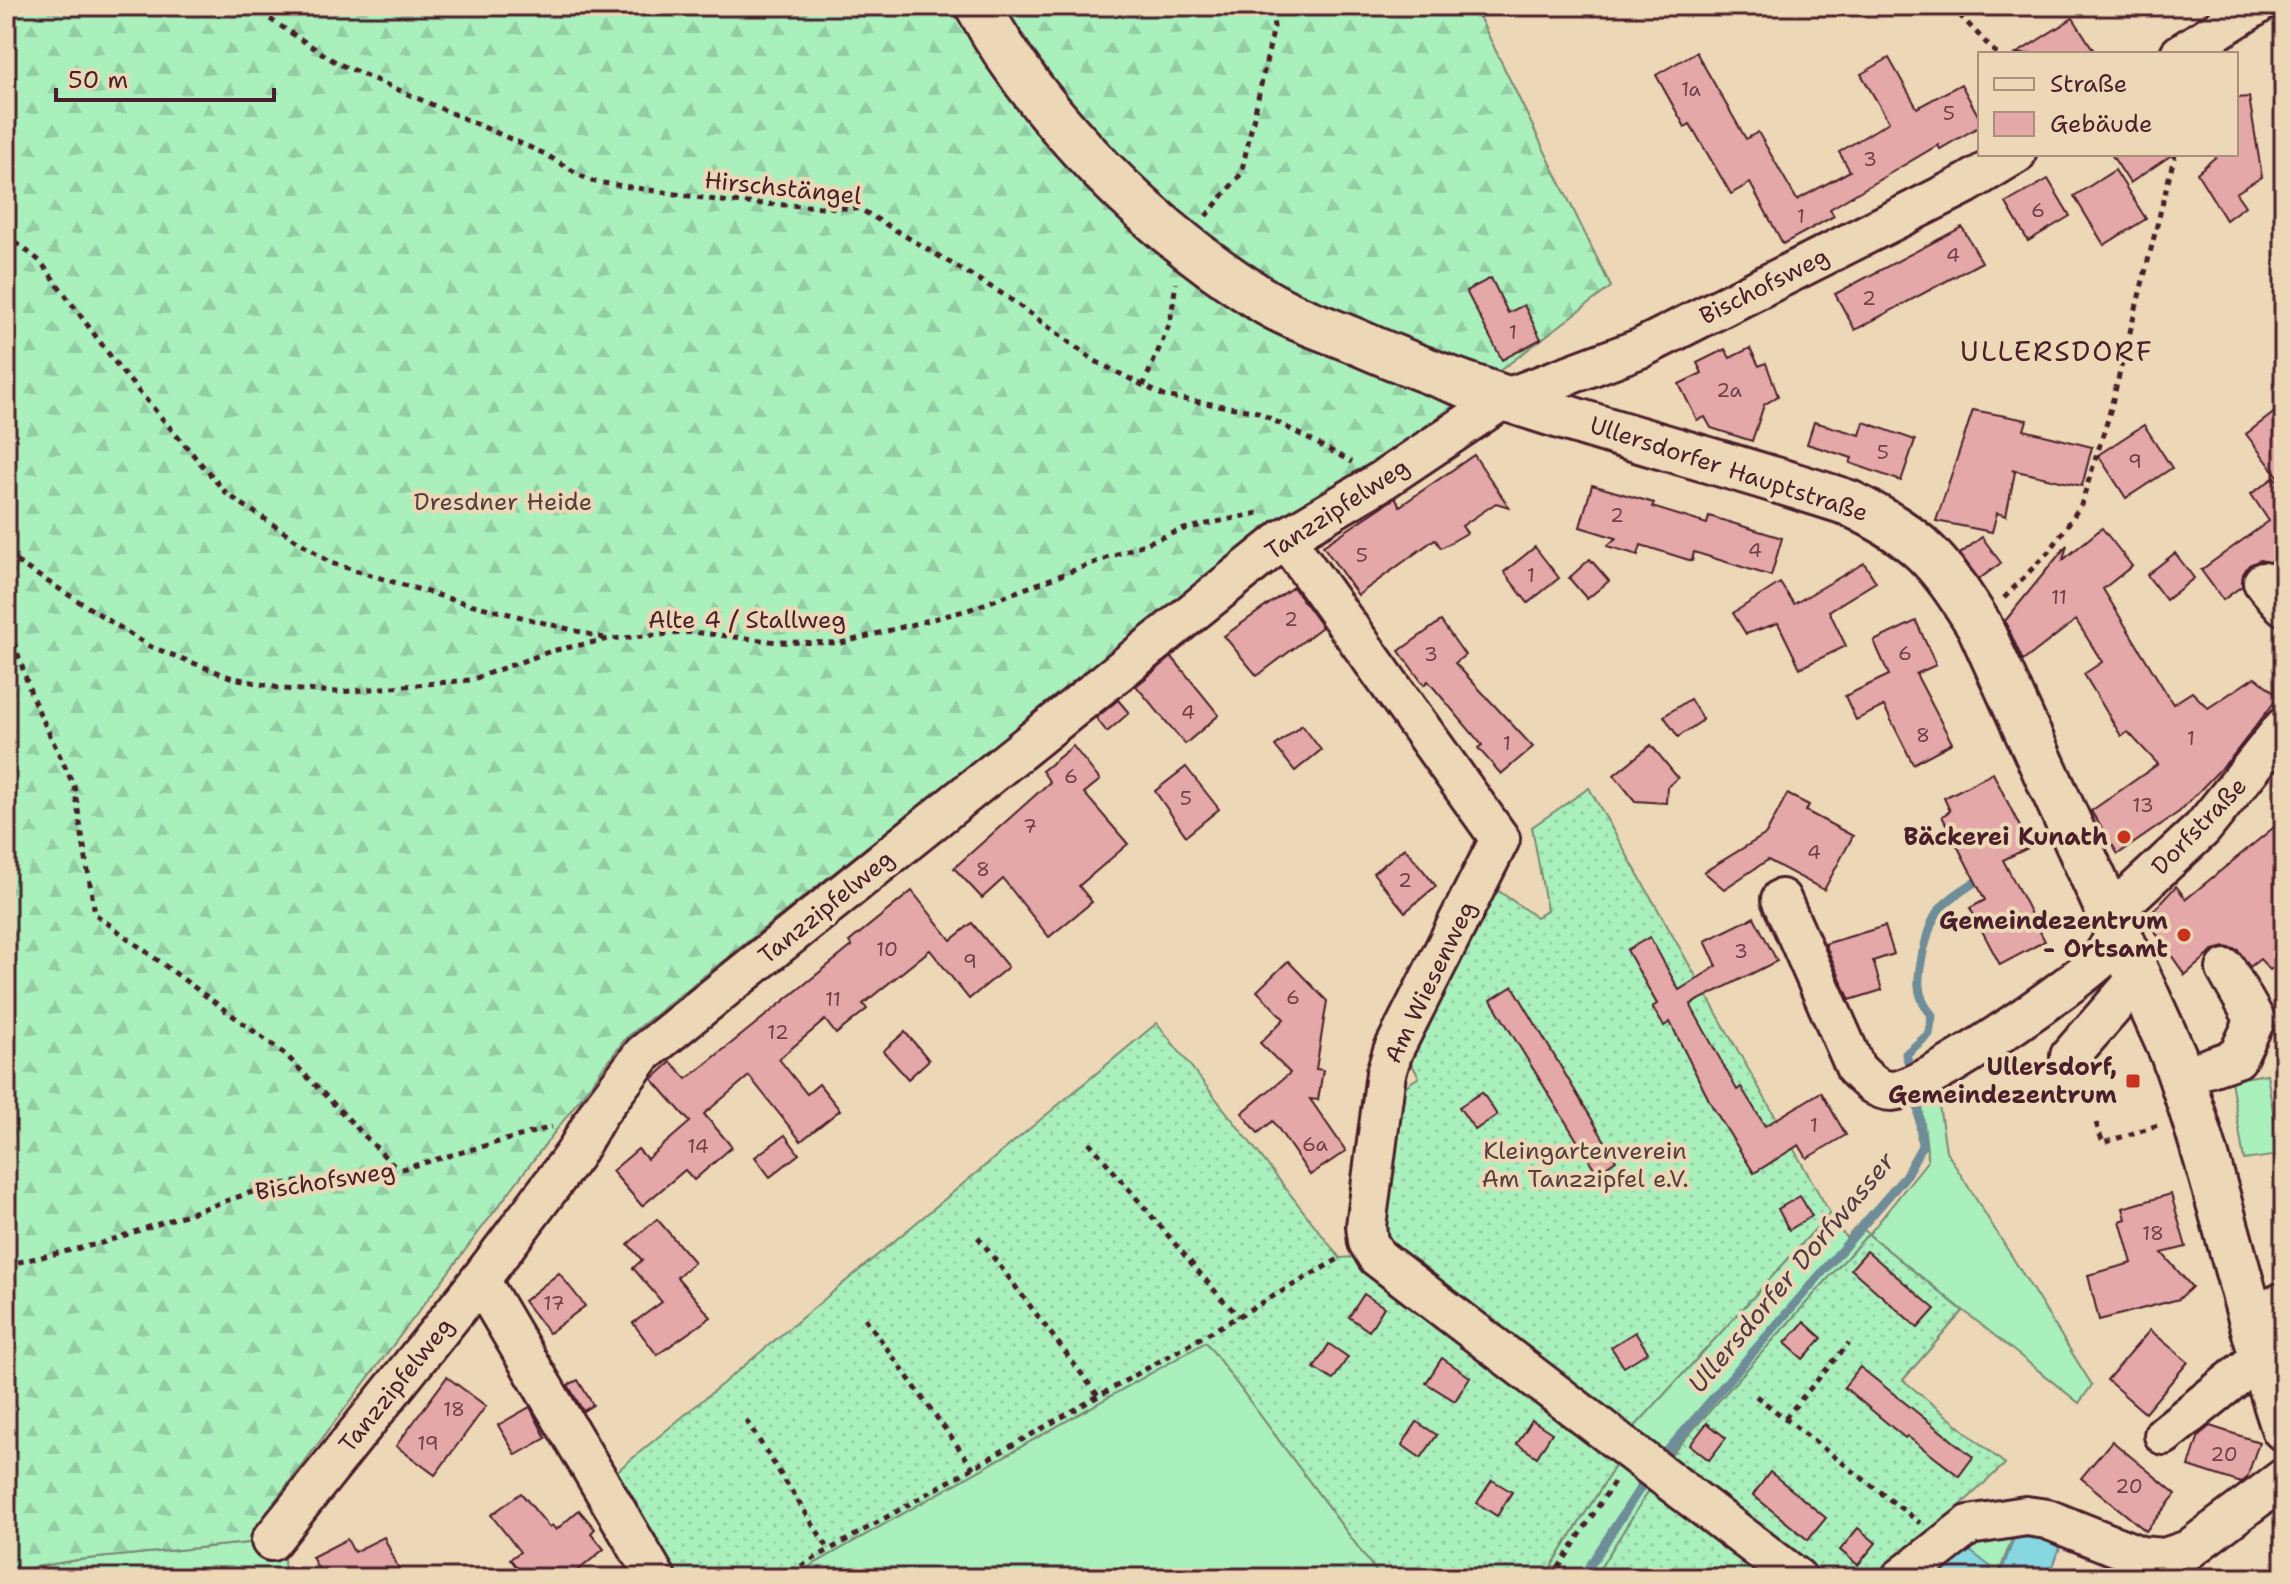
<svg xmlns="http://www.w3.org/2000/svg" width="2290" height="1584" font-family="'Shantell Sans',sans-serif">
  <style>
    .grass { fill: #a9f0bd; stroke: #7a8874; stroke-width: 2 }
    .forest { fill: url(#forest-firs); stroke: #7a8874; stroke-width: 2 }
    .garden { fill: url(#garden-dots); stroke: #7a8874; stroke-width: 2 }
    .water { fill: #86d7e0; stroke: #6e8d98; stroke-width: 2 }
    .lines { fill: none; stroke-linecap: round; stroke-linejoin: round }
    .stream { stroke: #6e8d98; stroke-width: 9 }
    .building { fill: #e3a8a7; stroke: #4a1f2b; stroke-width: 2 }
    .minor-casing { stroke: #4a1f2b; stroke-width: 44 }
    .major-casing { stroke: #4a1f2b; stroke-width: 50 }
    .path { stroke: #4a1f2b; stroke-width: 5; stroke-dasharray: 6 6; stroke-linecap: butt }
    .minor { stroke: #ecd8b6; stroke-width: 38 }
    .major { stroke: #ecd8b6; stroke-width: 44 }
    .poi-dot { fill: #c8321e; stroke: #ecd8b6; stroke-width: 3 }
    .labels { text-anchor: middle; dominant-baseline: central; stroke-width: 8; stroke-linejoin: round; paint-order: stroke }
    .number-label { font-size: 20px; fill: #70414a }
    .street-label { font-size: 24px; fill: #4a1f2b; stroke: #ecd8b6 }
    .park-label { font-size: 24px; fill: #583e41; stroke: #ecd8b6 }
    .poi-label { font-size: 24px; font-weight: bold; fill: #4a1f2b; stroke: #ecd8b6; text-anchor: end }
    .water-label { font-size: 26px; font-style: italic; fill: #533b46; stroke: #ecd8b6 }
    .quarter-label { font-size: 28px; letter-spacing: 2px; fill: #4a1f2b; stroke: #ecd8b6 }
  </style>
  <defs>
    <pattern id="forest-firs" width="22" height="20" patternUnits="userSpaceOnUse" patternTransform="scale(2)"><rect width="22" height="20" fill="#a9f0bd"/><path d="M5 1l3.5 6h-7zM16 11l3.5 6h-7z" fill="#93cda3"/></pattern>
    <pattern id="garden-dots" width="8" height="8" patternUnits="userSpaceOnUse" patternTransform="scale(2)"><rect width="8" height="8" fill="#a9f0bd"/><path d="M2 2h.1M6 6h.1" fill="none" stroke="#93cda3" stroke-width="1.8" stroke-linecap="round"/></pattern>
  </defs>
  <rect width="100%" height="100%" fill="#ecd8b6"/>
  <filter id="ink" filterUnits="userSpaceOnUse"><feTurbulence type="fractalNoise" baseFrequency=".0125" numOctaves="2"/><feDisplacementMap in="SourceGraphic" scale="16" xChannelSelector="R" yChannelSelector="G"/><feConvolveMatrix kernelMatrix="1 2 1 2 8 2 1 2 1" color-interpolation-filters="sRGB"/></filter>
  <g filter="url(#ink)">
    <!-- grass -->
    <g class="grass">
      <path d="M2267,1074L2280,1155L2244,1160L2231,1080Z"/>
      <path d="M1937,1092L1946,1151L2092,1385L2079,1403L1868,1234L1665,1461L1629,1433L1830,1213L1846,1238L1858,1225L1869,1234L1928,1160L1921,1097Z"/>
      <path d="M1206,1342L1381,1578H789Z"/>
      <path d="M1613,1451L1653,1484L1594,1578H1544L1615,1466Z"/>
      <path d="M2015,1531L1997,1578H1916L1951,1551Z"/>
      <path d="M258,1542L284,1558L285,1578H6V1572L77,1560Z"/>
    </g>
    <!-- forest -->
    <path class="forest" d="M6,6H1474L1611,287L874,841L626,1038L268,1510L258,1542L77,1560L6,1572Z"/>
    <!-- garden -->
    <g class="garden">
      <path d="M1589,788L1830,1213L1629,1433L1386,1249L1378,1232L1397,1092L1419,1077L1404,1051L1490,885L1536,917L1547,910L1532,827Z"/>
      <path d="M1157,1023L1340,1258L1356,1257L1613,1451L1615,1466L1544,1578H1381L1206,1342L789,1578H669L610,1477Z"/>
      <path d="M1868,1234L1963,1311L1903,1380L2005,1464L1882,1578H1823L1665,1461Z"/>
      <path d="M1653,1484L1778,1578H1594Z"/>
    </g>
    <!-- water -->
    <g class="water">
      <path d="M2034,1528L2060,1547L2049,1578H1999L2015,1536Z"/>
      <path d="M1969,1550L1991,1567L1986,1578H1933Z"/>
    </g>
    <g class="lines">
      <!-- stream -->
      <g class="stream">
        <path d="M1925,945C1933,908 1945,902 1975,882"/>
        <path d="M1908,1061L1906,1054L1929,1034L1932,1015C1914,996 1918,975 1923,952"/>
        <path d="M1662,1457L1904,1178L1922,1146L1918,1103"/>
        <path d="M1582,1578L1646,1479"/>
      </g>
    </g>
    <!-- building -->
    <g class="building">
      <path d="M2073,18L2096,54H2016Z"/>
      <path d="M1696,52L1746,139L1758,132L1797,200L1850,171L1839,152L1889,122L1861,74L1889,58L1917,108L1961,84L1980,119V126L1940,149L1938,145L1830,209L1834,216L1783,244L1750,183L1731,194L1690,124L1685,127L1656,75Z"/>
      <path d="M2249,97L2262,177L2236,193L2245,206L2226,220L2197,173L2219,154H2236V98Z"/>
      <path d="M2111,154H2173L2130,183Z"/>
      <path d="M2115,170L2146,219L2104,245L2074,196Z"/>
      <path d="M2048,179L2070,216L2028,241L2006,203Z"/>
      <path d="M1962,227L1982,262L1855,330L1835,294Z"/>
      <path d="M1491,278L1508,313L1524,305L1541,339L1502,360L1466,291Z"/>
      <path d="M1750,348L1759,366L1766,363L1778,396L1764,405L1752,441L1711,428L1705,417L1697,420L1679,384L1702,373L1697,363L1725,349L1730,358Z"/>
      <path d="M2284,405V484L2246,434Z"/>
      <path d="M1973,410L2027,420L2024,430L2092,447L2082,486L2012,470L2015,472L2006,516L1997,513L1992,532L1936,521Z"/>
      <path d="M1814,422L1860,435L1864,422L1915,440L1901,481L1850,463L1852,458L1807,444Z"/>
      <path d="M2144,425L2172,468L2126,498L2098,455Z"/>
      <path d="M1474,455L1509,507L1496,503L1462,526L1467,533L1441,548L1435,539L1358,595L1323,546L1395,498L1400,506Z"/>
      <path d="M2275,477L2284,491V556L2274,563L2260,560L2249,565L2243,574L2242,586L2223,600L2201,570L2269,521L2251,494Z"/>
      <path d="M1592,485L1654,503L1652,507L1707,524L1709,516L1782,538L1771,576L1694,552L1692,561L1641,545L1638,555L1607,546L1616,538L1580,527Z"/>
      <path d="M2102,528L2132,566L2103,589L2173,704L2192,692L2208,708L2255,677L2279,696L2231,758L2179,812L2118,854L2091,811L2158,764L2128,732L2121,736L2084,674L2102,662L2076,620L2023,661L2005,621L2067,545L2063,560Z"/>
      <path d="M1982,537L2001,563L1979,579L1960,554Z"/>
      <path d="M1535,547L1559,578L1528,603L1504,572Z"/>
      <path d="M2175,553L2194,578L2166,600L2147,575Z"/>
      <path d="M1590,559L1609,581L1587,599L1569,578Z"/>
      <path d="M1864,563L1876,582L1829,611L1846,646L1800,668L1778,623L1746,634L1733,613L1780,583L1794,604Z"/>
      <path d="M1293,587L1322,627L1257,676L1224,636Z"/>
      <path d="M1441,621L1465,655L1455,663L1533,747L1501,774L1478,748L1482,745L1428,681L1424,685L1399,651Z"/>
      <path d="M1916,621L1936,665L1916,674L1952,743L1913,764L1884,706L1856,720L1845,696L1889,675L1874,641Z"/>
      <path d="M1172,657L1219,715L1185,744L1136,686Z"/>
      <path d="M1690,699L1703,720L1678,737L1664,716Z"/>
      <path d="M1118,700L1129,713L1107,732L1096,718Z"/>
      <path d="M1302,725L1321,750L1295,771L1275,746Z"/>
      <path d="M1651,745L1678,778L1667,787L1666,803L1635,801L1614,775Z"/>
      <path d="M1073,746L1100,780L1084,793L1128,844L1079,886L1092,902L1049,937L1003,879L982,898L954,868L1050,782L1042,771Z"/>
      <path d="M1186,767L1219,809L1186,836L1155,791Z"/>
      <path d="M1993,773L2030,847L2003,860L2045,941L2000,965L1970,908L1985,900L1942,816L1950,811L1944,798Z"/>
      <path d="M1787,794L1809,805L1806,811L1853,836L1824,890L1768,860L1724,889L1704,872L1766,834Z"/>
      <path d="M2284,819V960L2270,970L2260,959L2250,967L2238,950L2225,947L2214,950L2185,975L2146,919L2176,886L2186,899Z"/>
      <path d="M1405,848L1436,886L1405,912L1373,873Z"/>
      <path d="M912,891L951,940L972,923L1008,967L969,999L930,950L863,1004L867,1009L836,1034L825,1020L779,1059L807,1094L819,1084L840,1110L801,1141L749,1076L704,1114L732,1147L694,1180L685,1170L642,1206L612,1171L638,1149L647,1159L690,1122L652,1079L671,1062L687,1079L852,946L849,942Z"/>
      <path d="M1754,917L1777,961L1691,1004L1692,1008L1737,1090L1741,1087L1765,1126L1821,1092L1846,1135L1807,1158L1799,1145L1754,1173L1712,1106L1670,1022L1664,1026L1652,1007L1657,1004L1627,950L1650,937L1679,990L1717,966L1705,941Z"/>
      <path d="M1885,926L1894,954L1873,961L1882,990L1850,1000L1825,944Z"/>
      <path d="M1288,961L1327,1001L1316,1069L1323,1070L1318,1100L1310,1099L1346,1151L1310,1175L1273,1121L1258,1133L1242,1113L1290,1073L1260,1043L1284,1019L1257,991Z"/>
      <path d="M1513,986L1616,1160L1597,1173L1491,1000Z"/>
      <path d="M905,1032L929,1060L908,1079L883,1051Z"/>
      <path d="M1482,1092L1497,1115L1475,1130L1459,1107Z"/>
      <path d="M785,1135L799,1154L770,1177L755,1157Z"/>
      <path d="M2171,1194L2186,1247L2162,1253L2192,1287L2179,1299L2099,1320L2088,1275L2132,1263L2120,1221L2126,1219L2123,1208Z"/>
      <path d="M1800,1196L1812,1216L1789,1230L1778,1209Z"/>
      <path d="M657,1219L694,1262L677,1277L711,1317L657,1355L633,1323L662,1302L633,1268L642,1260L628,1244Z"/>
      <path d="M1867,1251L1935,1309L1918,1328L1851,1269Z"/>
      <path d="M559,1273L585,1306L549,1333L524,1301Z"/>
      <path d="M1364,1294L1384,1307L1369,1331L1349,1317Z"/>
      <path d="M1804,1322L1822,1338L1803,1359L1785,1343Z"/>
      <path d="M2150,1330L2188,1362L2145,1413L2107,1380Z"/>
      <path d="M1635,1332L1648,1352L1624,1367L1611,1347Z"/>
      <path d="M1329,1344L1348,1357L1333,1380L1314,1368Z"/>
      <path d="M1442,1358L1470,1377L1455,1401L1426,1383Z"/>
      <path d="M1860,1367L1973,1457L1959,1476L1907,1436L1905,1438L1844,1387Z"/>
      <path d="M447,1377L486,1406L435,1475L396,1446Z"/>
      <path d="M578,1380L593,1405L583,1411L568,1385Z"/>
      <path d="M530,1407L546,1438L516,1455L498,1425Z"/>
      <path d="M1532,1420L1552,1433L1537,1457L1517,1444Z"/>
      <path d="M1417,1422L1437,1435L1421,1458L1402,1445Z"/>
      <path d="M1707,1423L1726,1438L1709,1460L1690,1445Z"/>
      <path d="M2210,1426L2259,1442L2247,1478L2241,1483L2189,1466L2199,1435Z"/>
      <path d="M2112,1441L2176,1494L2146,1531L2081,1478Z"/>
      <path d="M1770,1472L1826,1518L1808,1540L1753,1495Z"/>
      <path d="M1492,1480L1512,1492L1497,1516L1477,1503Z"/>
      <path d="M521,1493L549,1527L552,1525L556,1530L579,1510L595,1529L591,1533L604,1549L569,1578H526L510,1559L520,1552L491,1515Z"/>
      <path d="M1858,1528L1876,1543L1858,1565L1840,1550Z"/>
      <path d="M384,1537L403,1578H323L312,1557L347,1539L354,1552Z"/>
    </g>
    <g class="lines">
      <!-- minor casing -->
      <g class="minor-casing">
        <g id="minor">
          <path d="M2180,54L2256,6"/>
          <path d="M1285,538L1500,839L1393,1051L1386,1073L1366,1226L1368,1242L1377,1257L1797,1578"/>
          <path d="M2263,582L2284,606"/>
          <path d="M1781,899L1856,1069C1866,1079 1877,1091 1892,1091C1926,1090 2073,985 2102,958L2111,943L2119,906L2202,829L2284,727"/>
          <path d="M2070,1056L2139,977"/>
          <path d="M2181,1077L2237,1058L2255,1020L2226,969"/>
          <path d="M480,1280L656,1578"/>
          <path d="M2248,1317L2284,1302"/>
          <path d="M2164,1435L2261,1357"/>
          <path d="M271,1541L480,1280L574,1155L599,1112L643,1054L1285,538L1383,480L1504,399L1641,348L1966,184L2016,154"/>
          <path d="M1901,1578L1969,1525L2026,1516L2047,1519L2140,1556L2164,1558L2188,1550L2284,1478"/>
        </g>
      </g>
      <!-- major casing -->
      <g class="major-casing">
        <path id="major" d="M978,6C1039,120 1152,231 1261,299C1289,317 1324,328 1355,341C1513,411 1684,449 1849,503C1920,538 1937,558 1979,625L2173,1054C2217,1177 2243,1305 2284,1428"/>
      </g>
      <!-- path -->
      <g class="path">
        <path d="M250,6L337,63L545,154L590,181L729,202L860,209L1006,296L1095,361L1164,396L1258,412L1352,462"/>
        <path d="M1951,6L1997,54"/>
        <path d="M1206,216L1241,174L1274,27L1271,6"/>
        <path d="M6,235L40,261L123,373L227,494L331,563L450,599L604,638"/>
        <path d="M1143,386L1170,323L1176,283"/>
        <path d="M6,555L149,646L230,677L283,689L339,692L470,680L551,651L609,639L693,632L778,642L841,643L968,610L1184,529L1263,512"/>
        <path d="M2004,598L2052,548L2081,505L2108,419L2175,154"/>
        <path d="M6,619L33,699L74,786L95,914L286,1055L398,1170"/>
        <path d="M2096,1123L2103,1143L2158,1125"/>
        <path d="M1089,1142L1220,1297L1239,1316"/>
        <path d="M978,1237L1099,1397"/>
        <path d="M6,1265L102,1243L273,1185L398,1170L552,1127"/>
        <path d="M865,1318L974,1469"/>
        <path d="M1756,1396L1920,1523"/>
        <path d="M1785,1418L1849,1343"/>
        <path d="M746,1420L830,1551"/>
        <path d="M780,1578L1342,1257"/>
        <path d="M1552,1578L1616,1479"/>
      </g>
      <!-- minor -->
      <use href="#minor" class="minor"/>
      <!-- major -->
      <use href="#major" class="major"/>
    </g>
  </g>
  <!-- markers -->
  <g class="poi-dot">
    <circle cx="2124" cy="837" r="8"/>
    <circle cx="2184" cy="935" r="8"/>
    <rect x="2125" y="1073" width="16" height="16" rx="4"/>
  </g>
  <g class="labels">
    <!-- number labels -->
    <g class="number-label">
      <text x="1691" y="89">1a</text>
      <text x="1949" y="113">5</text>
      <text x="1870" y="159">3</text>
      <text x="2038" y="210">6</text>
      <text x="1801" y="216">1</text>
      <text x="1953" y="255">4</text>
      <text x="1869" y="298">2</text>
      <text x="1513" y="332">1</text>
      <text x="1729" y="390">2a</text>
      <text x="1883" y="452">5</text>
      <text x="2135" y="461">9</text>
      <text x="1617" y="515">2</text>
      <text x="1755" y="550">4</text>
      <text x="1362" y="555">5</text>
      <text x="1531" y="575">1</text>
      <text x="2059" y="597">11</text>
      <text x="1291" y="619">2</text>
      <text x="1905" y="653">6</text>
      <text x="1431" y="654">3</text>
      <text x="1188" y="712">4</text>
      <text x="1923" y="735">8</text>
      <text x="2191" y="738">1</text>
      <text x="1507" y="743">1</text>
      <text x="1071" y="776">6</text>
      <text x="1186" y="798">5</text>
      <text x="2143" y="805">13</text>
      <text x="1030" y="826">7</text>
      <text x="1814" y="852">4</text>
      <text x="983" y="869">8</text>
      <text x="1405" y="880">2</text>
      <text x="887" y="949">10</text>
      <text x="1741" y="951">3</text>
      <text x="970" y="961">9</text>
      <text x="1293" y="997">6</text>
      <text x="833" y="999">11</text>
      <text x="778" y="1032">12</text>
      <text x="1814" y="1125">1</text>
      <text x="1315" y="1144">6a</text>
      <text x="698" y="1146">14</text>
      <text x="2153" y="1233">18</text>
      <text x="554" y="1303">17</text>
      <text x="454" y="1409">18</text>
      <text x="428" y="1443">19</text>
      <text x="2224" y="1454">20</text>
      <text x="2129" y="1486">20</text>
    </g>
    <!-- street labels -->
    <g class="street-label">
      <text transform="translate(783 188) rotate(6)">Hirschstängel</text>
      <text transform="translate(1764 286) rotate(-27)">Bischofsweg</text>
      <text transform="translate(1729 469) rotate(18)">Ullersdorfer Hauptstraße</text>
      <text transform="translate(1337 509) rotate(-33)">Tanzzipfelweg</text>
      <text x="747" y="620">Alte 4 / Stallweg</text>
      <text transform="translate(2199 826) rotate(-46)">Dorfstraße</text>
      <text transform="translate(826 907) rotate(-39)">Tanzzipfelweg</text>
      <text transform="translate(1430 982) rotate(-64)">Am Wiesenweg</text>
      <text transform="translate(325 1181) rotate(-9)">Bischofsweg</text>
      <text transform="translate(396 1385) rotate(-51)">Tanzzipfelweg</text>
    </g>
    <!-- park labels -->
    <g class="park-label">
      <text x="503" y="502">Dresdner Heide</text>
      <text x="1585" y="1151">Kleingartenverein<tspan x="1585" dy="28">Am Tanzzipfel e.V.</tspan></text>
    </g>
    <!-- poi labels -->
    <g class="poi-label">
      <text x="2108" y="837">Bäckerei Kunath</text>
      <text x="2168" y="921">Gemeindezentrum<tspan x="2168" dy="28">- Ortsamt</tspan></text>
      <text x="2117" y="1067">Ullersdorf,<tspan x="2117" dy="28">Gemeindezentrum</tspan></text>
    </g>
    <!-- water labels -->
    <g class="water-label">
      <text transform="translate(1791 1272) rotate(-50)">Ullersdorfer Dorfwasser</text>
    </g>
    <!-- quarter labels -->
    <g class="quarter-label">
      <text x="2057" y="351">ULLERSDORF</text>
    </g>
  </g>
  <!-- margin -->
  <rect width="2290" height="1584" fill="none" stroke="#ecd8b6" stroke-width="32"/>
  <rect x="16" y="16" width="2258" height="1552" fill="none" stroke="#4a1f2b" stroke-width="3" filter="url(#ink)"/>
  <!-- legend -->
  <rect x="1978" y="52" width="260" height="104" fill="#ecd8b6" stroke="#ab8e7e" stroke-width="2"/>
  <rect x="1994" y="78" width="40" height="12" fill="#ecd8b6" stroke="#ab8e7e" stroke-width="2"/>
  <text x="2050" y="92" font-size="24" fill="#4a1f2b">Straße</text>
  <rect x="1994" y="112" width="40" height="24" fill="#e3a8a7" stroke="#ab8e7e" stroke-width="2"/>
  <text x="2050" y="132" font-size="24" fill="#4a1f2b">Gebäude</text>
  <!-- scale -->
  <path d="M56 88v12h218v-12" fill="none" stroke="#4a1f2b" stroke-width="4"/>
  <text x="68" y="88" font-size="24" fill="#4a1f2b" stroke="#ecd8b6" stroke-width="6" paint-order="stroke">50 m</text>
</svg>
